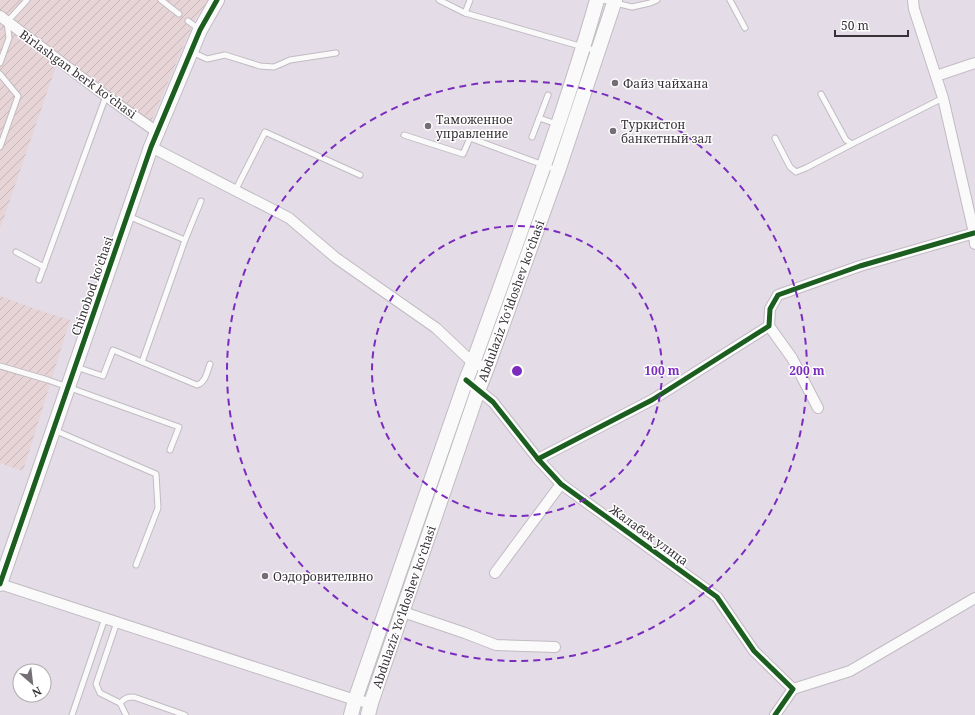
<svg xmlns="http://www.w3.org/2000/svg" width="975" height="715" font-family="'Noto Serif',serif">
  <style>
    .industrial { fill: url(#industrial-furrows) }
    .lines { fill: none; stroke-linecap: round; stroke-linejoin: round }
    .lane-casing { stroke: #c1bbc2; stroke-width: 7 }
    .street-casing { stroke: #c1bbc2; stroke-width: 12 }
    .secondary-casing { stroke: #c1bbc2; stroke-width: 16 }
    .lane { stroke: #fbfafb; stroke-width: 5 }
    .street { stroke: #fbfafb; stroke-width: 10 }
    .secondary { stroke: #fbfafb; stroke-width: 14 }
    .cycleway-casing { stroke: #fff; stroke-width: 8 }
    .cycleway { stroke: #1b5e20; stroke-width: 5 }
    .ring { fill: none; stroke: #7b2cbf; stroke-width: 2; stroke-dasharray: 7 5 }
    .poi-dot { fill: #746e75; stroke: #fff; stroke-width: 1.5 }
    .labels { text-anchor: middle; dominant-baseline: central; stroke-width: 3; stroke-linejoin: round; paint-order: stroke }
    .street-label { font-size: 12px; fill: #373238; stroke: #fff }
    .poi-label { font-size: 12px; fill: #373238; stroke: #fff; text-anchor: start }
    .centre { fill: #7b2cbf; stroke: #fff; stroke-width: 2 }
    .ring-label { font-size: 12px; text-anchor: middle; font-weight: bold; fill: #7b2cbf; stroke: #fff; stroke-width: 3; stroke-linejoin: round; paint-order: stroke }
  </style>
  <defs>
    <pattern id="industrial-furrows" width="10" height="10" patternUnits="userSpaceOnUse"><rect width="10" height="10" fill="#e6d4d7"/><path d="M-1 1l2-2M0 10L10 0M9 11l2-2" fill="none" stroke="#c6b6b9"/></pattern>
  </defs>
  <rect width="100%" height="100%" fill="#e4dce6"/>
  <!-- industrial -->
  <g class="industrial">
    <path d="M0,0H209L195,19L150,124L56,66L0,229Z"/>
    <path d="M0,296L38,310L70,320L23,471L0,463Z"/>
  </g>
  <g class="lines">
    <!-- lane casing -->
    <g class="lane-casing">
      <g id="lane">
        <path d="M161,0L179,14"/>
        <path d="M439,0L465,13L597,51"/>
        <path d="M603,0L632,7L650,3L657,0"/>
        <path d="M730,0L745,28"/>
        <path d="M465,13L470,0"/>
        <path d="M188,21L199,29"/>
        <path d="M192,52L207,59L225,55L260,66L274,67L290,60L336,53"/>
        <path d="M0,63L9,38L7,22L27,0"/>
        <path d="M0,74L18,96L0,147"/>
        <path d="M821,94L846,140L852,144L943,98"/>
        <path d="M539,118L557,124"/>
        <path d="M404,135L463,154L470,138L557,170"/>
        <path d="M532,137L548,95"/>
        <path d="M775,138L790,167L796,172L806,168L852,144"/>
        <path d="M235,191L265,132L360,175"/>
        <path d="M128,216L185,240L142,362L197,385C206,382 207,372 210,364"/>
        <path d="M185,240L201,201"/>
        <path d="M16,252L44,267"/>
        <path d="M39,280L106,96"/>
        <path d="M0,366L48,380L179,427L170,450"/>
        <path d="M76,367L103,376L113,350L142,362"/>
        <path d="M54,430L156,474L158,508L136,565"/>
        <path d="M117,622L96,684L100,693L120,703L126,715"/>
        <path d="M120,703C125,698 127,697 134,697L185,715"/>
        <path d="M72,715L105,618"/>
      </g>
    </g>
    <!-- street casing -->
    <g class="street-casing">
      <g id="street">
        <path d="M913,0L914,9L943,98L974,233L975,244"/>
        <path d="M0,16L106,96L157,132"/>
        <path d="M936,76L975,63"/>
        <path d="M151,147L289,218L336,258L436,328L473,363L487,368"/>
        <path d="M769,326L792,358L818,408"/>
        <path d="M466,380L493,402L538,459L561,484L717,597L754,651L793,689L775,715"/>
        <path d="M538,459L652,400L769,326L770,309L778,295L860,266L974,233"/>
        <path d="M495,573L561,484"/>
        <path d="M0,584L355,700L371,703"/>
        <path d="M403,612L465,633L496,645L555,647"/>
        <path d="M793,689L850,671L975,598"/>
      </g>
    </g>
    <!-- secondary casing -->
    <g class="secondary-casing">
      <g id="secondary">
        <path d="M0,584L151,147L200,30L217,0"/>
        <path d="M351,715L355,700L466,380L473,363C516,243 562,123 597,0"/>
        <path d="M368,715L371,703L478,391L487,368L558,171L615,0"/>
      </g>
    </g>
    <!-- lane -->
    <use href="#lane" class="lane"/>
    <!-- street -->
    <use href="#street" class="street"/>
    <!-- secondary -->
    <use href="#secondary" class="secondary"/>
    <!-- cycleway casing -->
    <g class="cycleway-casing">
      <g id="cycleway">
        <path d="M466,380L493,402L538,459L561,484L717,597L754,651L793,689L775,715"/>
        <path d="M538,459L652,400L769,326L770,309L778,295L860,266L974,233"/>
        <path d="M0,584L151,147L200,30L217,0"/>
      </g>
    </g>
    <!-- cycleway -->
    <use href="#cycleway" class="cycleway"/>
  </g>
  <!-- distance rings -->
  <g class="ring">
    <circle cx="517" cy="371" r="145"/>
    <circle cx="517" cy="371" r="290"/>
  </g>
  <!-- markers -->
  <g class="poi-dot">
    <circle cx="615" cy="83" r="4"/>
    <circle cx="428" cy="126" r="4"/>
    <circle cx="613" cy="131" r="4"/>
    <circle cx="265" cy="576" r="4"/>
  </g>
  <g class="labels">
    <!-- street labels -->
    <g class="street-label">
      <text transform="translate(78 74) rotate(36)">Birlashgan berk koʻchasi</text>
      <text transform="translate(92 286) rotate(-71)">Chinobod ko'chasi</text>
      <text transform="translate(511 301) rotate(-70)">Abdulaziz Yoʻldoshev koʻchasi</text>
      <text transform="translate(649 535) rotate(36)">Жалабек улица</text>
      <text transform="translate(404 607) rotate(-71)">Abdulaziz Yoʻldoshev koʻchasi</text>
    </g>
    <!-- poi labels -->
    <g class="poi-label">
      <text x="623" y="83">Файз чайхана</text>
      <text x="436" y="119">Таможенное<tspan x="436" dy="14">управление</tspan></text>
      <text x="621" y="124">Туркистон<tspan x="621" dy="14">банкетный зал</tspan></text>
      <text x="273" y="576">Оэдоровителвно</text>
    </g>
  </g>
  <circle cx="517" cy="371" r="6" class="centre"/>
  <g class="ring-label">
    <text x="662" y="375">100 m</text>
    <text x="807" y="375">200 m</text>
  </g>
  <!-- north arrow -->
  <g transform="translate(32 683) rotate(152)"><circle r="19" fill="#ffffff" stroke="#afadaf"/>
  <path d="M0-3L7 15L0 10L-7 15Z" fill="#746e75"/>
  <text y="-6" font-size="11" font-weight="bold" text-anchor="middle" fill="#373238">N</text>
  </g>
  <!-- scale -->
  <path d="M835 30v6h73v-6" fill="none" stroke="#373238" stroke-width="2"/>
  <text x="841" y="30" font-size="12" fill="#373238" stroke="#ffffff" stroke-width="3" paint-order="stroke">50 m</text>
</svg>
